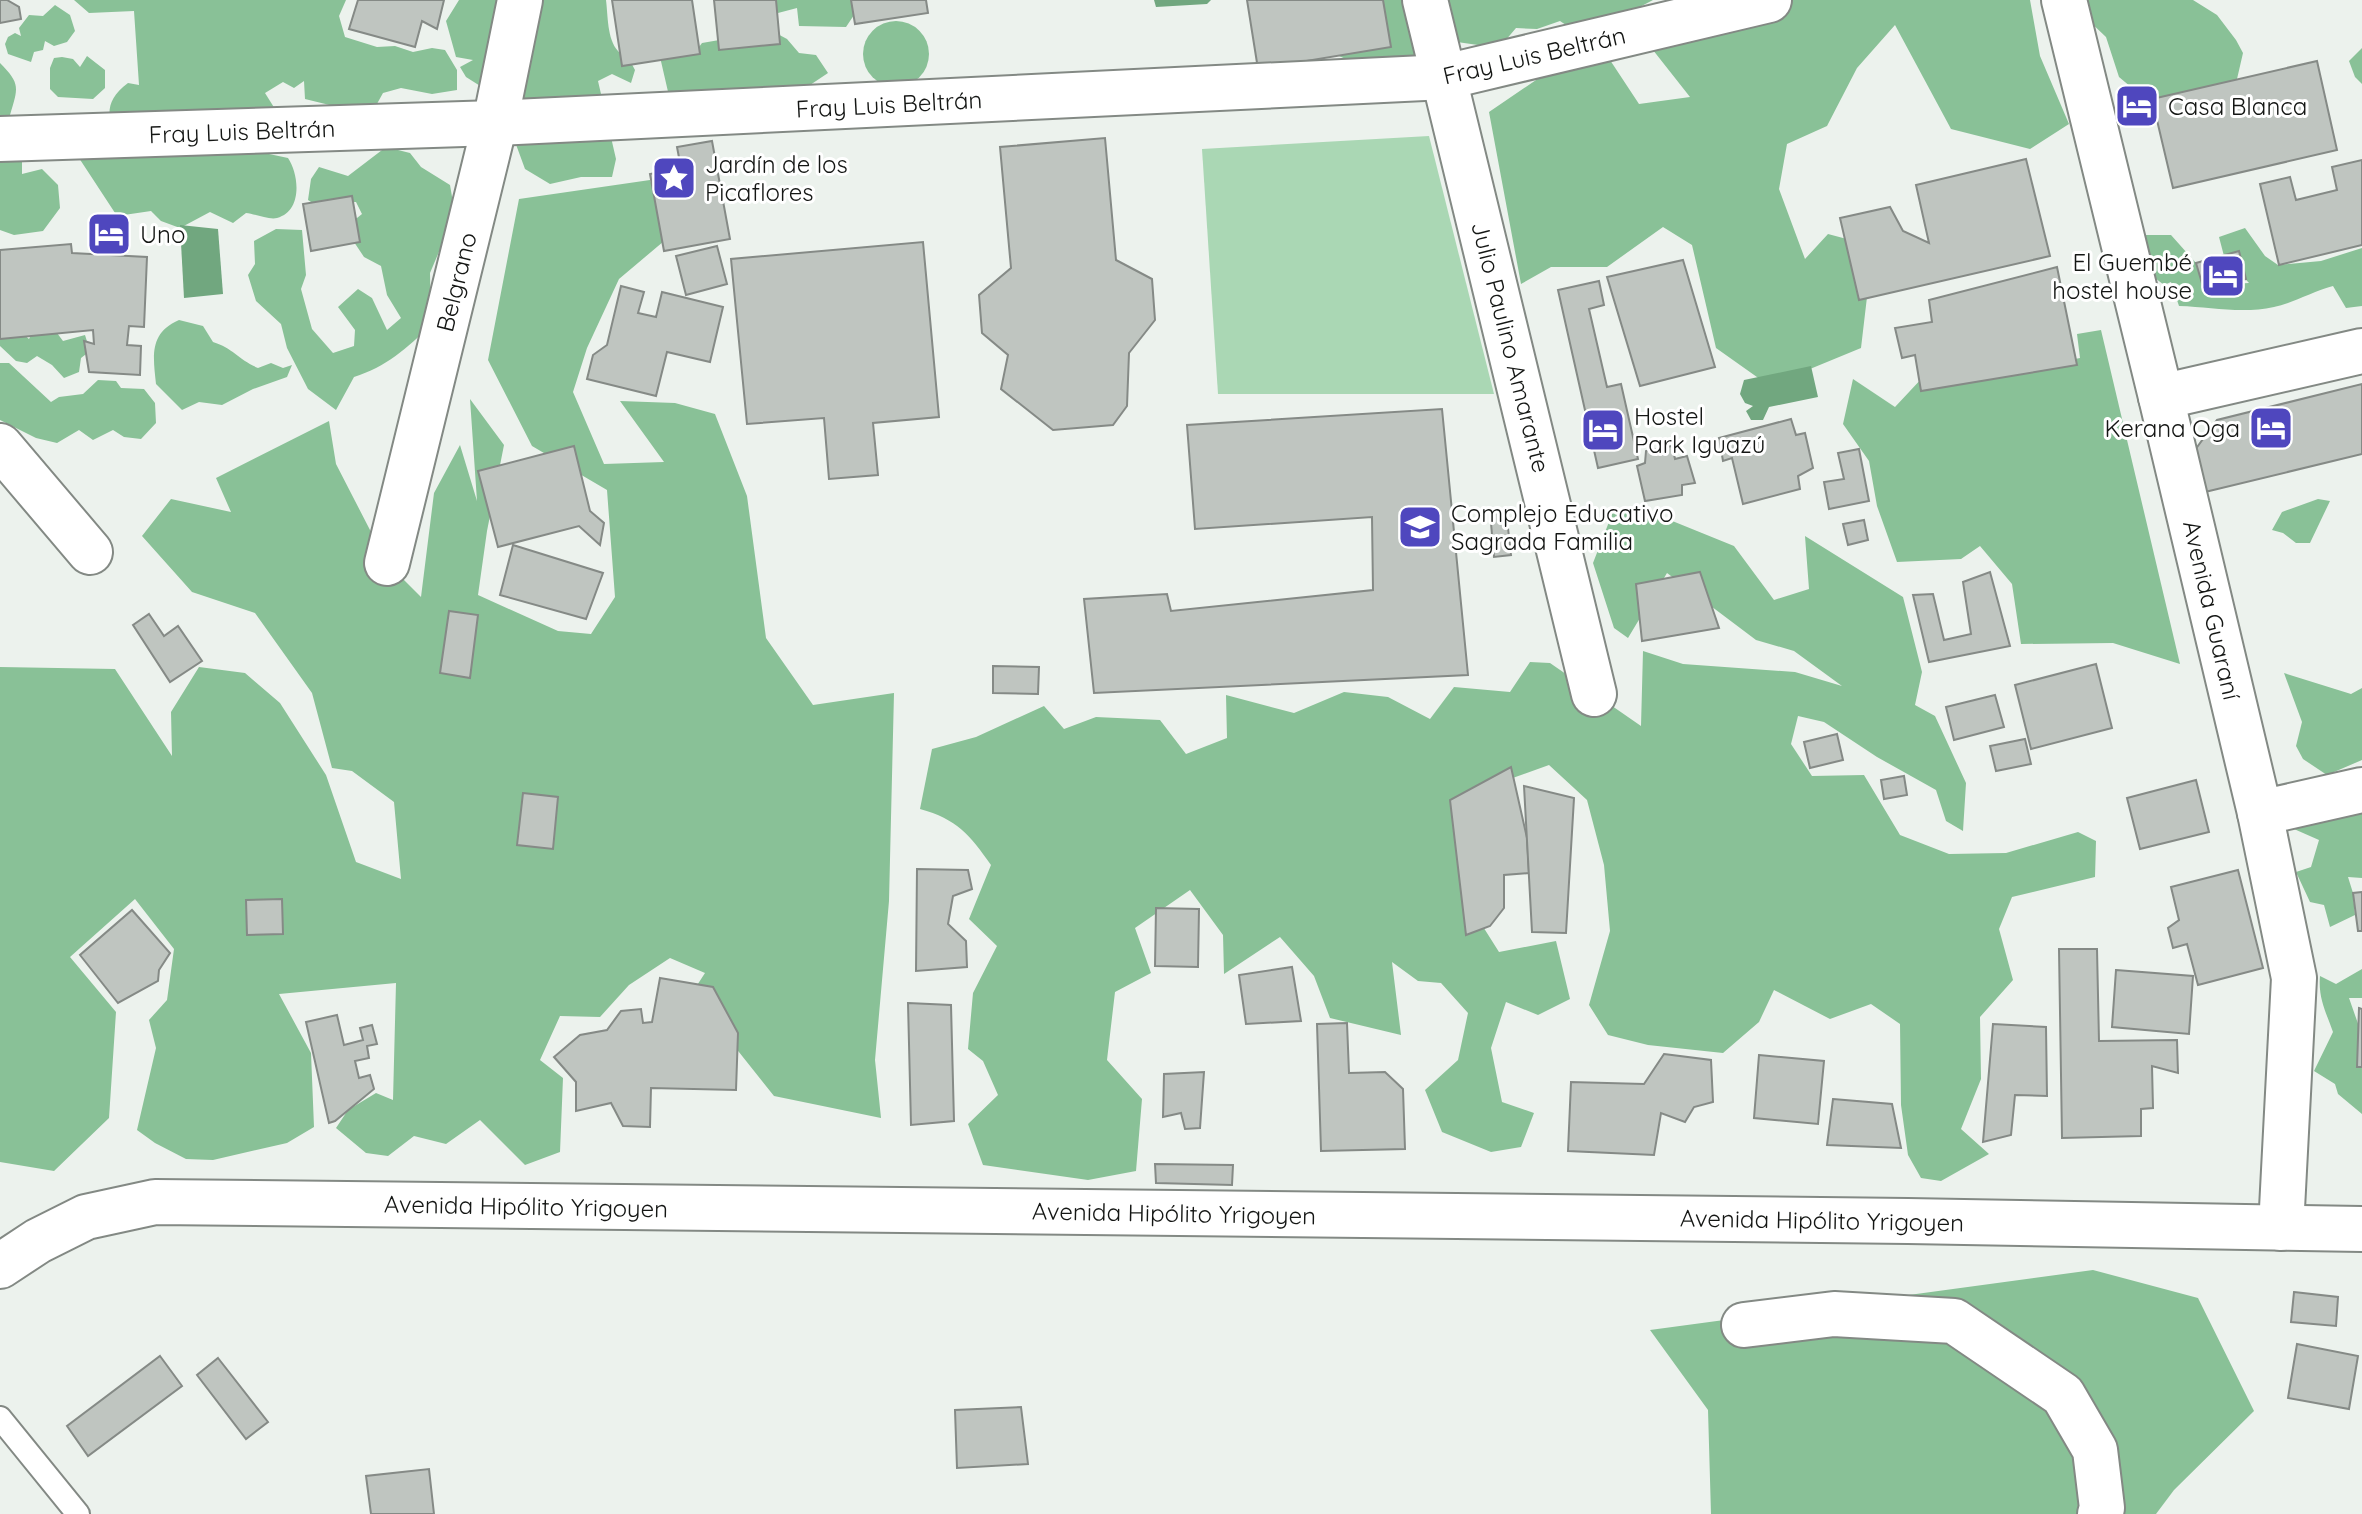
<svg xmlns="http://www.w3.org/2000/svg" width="2362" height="1514" font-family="Quicksand,sans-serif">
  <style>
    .green { fill: #aad7b4 }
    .forest { fill: #89c197 }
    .water { fill: #71a77f }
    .building { fill: #bfc5c0; stroke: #858a86; stroke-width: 2 }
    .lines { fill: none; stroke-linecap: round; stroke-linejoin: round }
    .service-casing { stroke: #838984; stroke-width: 26 }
    .minor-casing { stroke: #838984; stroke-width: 48 }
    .secondary-casing { stroke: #838984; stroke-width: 48 }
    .service { stroke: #fff; stroke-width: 22 }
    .minor { stroke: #fff; stroke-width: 44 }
    .secondary { stroke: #fff; stroke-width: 44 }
    .labels { text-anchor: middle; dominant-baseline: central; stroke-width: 6; stroke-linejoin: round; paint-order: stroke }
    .street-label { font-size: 24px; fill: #141614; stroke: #fff }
    .poi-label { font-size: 24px; fill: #141614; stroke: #fff; text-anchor: start }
  </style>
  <rect width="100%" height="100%" fill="#ecf2ed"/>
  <!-- green -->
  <path class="green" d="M1429,136L1494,394H1218L1202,149Z"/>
  <!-- forest -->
  <g class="forest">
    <path d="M74,0H346L339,16L345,37L377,47L395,46L413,52L432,48L445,50L457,70V90L432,94L401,88L383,93L373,111H354L305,99L304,81L294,88L283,82L265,93L275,109L258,148L269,154L288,158C299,174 303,211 277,218C269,220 255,214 246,213L233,223L210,212L180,228L161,221L151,211L117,216L79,158L107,136L119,158L125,154C110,127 98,105 128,83L139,85L134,11L89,13Z"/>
    <path d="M459,0H606C608,15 607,39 618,51C625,60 629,57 635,70L631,83L612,74L598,81L616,159L612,177H581L550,184L525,169L514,139L485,89L466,77L460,67L473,60L456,57L446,21Z"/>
    <path d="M767,0H853L858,9L846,27L799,26L797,8L778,13Z"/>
    <path d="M1378,0H1443L1416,55L1393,66L1357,64L1339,56L1333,45Z"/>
    <path d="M1449,0H1653L1634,10L1575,31L1560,21L1537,29L1516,28L1499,48L1450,41Z"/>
    <path d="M1776,0H2030L2040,56L2069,124L2030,149L1951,129L1895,25L1857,68L1827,126L1787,144L1779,189L1805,259L1828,234L1873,246L1861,348L1810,369L1764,382L1716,348L1692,245L1663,227L1607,267H1551L1521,284L1489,112L1539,78L1608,57L1639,104L1690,97L1649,45Z"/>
    <path d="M2081,0H2193L2217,15L2236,40L2243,53L2237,79L2161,102L2143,97L2119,77L2106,37L2085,17Z"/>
    <path d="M55,5L70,15L75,31L67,42L54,46L45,41L43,50L34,52L31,62L8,54L5,44L8,37L15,33L21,36L19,28L29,15L43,16Z"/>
    <circle cx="896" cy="54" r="33"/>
    <path d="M772,31L787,39L799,53L816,55L828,73L810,85L793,119L669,96L660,57L696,51L702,43Z"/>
    <path d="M2362,48V84L2355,77L2349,61Z"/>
    <path d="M87,56L105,70V88L93,99L58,97L50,89V68L54,58L62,57L73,59L80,67Z"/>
    <path d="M0,63C21,84 18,88 10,115L0,118Z"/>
    <path d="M0,133L22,135V174L42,169L58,185L60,208L43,231L14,235L0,230Z"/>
    <path d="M386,147L410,153L421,167L450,185L455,214L430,273L431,325C407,348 386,367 354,377L336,410L308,389L287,348L281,324L256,301L248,275L255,264L254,241L276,229L302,230L306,275L301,289L312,329L333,353L354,346L355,330L338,307L358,289L372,298L387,330L401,318L387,295L381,266L364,257L350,236L352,222L362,214L356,202H341L319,207L308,200L311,179L319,167L348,176Z"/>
    <path d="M650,180L670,236L619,279L587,348L573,392L604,464L664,462L620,401L675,403L715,414L747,496L766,638L813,705L894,693L889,901L875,1060L881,1118L774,1096L692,993L705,973L670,958L629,985L600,1017L560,1016L540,1060L563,1078L560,1152L525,1165L480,1120L446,1144L414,1136L388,1156L366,1153L336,1128L348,1110L376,1093L393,1100L396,983L279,994L311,1053L314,1127L287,1143L213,1160L186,1159L155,1143L137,1130L156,1048L149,1020L167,1000L174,949L135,899L70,957L116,1012L109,1118L54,1171L0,1162V667L115,669L172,756L171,712L199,667L245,673L280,703L326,775L356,862L401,879L394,802L352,771L332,768L312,693L255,613L192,592L142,536L171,499L231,512L216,478L329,421L336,464L387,563L421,597L434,493L460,445L477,501L470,399L504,445L487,531L478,595L558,631L591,634L615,597L607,490L532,446L488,360L519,199Z"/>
    <path d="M2245,228L2265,256L2278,265L2321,261L2362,248V306L2346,308L2333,286C2313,291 2294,303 2274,307C2242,314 2211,307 2179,306L2171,282L2164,285L2141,267L2145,235H2171L2196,263L2210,285L2249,283L2224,256L2219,237Z"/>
    <path d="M179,320L203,326L213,342C233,348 239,360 258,368L271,363L283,368L292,365L287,377L253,389L222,405L199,402L182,410L156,384C153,356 149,333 179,320Z"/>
    <path d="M51,325L63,341L85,335L90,351L81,358L79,372L64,378L52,365L37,356L27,363L16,361L0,346V335L22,333L29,339L35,327Z"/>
    <path d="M2101,330L2180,664L2113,643L2021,644L2012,584L1980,546L1961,559L1897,562L1877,506L1869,461L1843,424L1853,379L1895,407L1924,376L1946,385L2080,358L2077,334Z"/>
    <path d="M0,363H9L51,402L59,397L83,394L98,380L116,381L121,388L144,389L155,403L156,423L141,439L124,437L113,430L93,440L79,430L57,443L36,438L0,420Z"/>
    <path d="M2318,499L2330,501L2310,543H2296L2283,533L2272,530L2282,512Z"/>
    <path d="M1614,509L1660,516L1734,546L1774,600L1809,589L1805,536L1903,597L1922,672L1915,705L1935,716L1966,783L1963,831L1946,821L1936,790L1877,757L1824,722L1798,716L1791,744L1812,776L1864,775L1900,835L1949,854L2006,853L2078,832L2096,841L2095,877L2012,897L1999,929L2013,980L1980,1017L1981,1079L1961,1129L1989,1154L1941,1181L1921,1178L1908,1155L1901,1105L1900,1024L1871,1004L1830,1019L1774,990L1759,1022L1723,1053L1648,1045L1608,1035L1589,1005L1610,931L1604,865L1587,800L1549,765L1479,790L1475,914L1499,952L1556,941L1570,999L1538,1015L1506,1002L1491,1048L1502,1102L1534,1113L1521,1147L1491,1152L1442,1132L1425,1090L1458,1060L1468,1013L1441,983L1418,981L1392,962L1401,1035L1330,1018L1314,976L1280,937L1224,974L1223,935L1190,890L1135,928L1151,973L1115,992L1107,1060L1142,1099L1136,1171L1088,1180L983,1165L968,1124L998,1095L983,1061L968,1049L973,993L997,946L969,919L991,865C970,835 957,819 920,809L932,749L976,737L1044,706L1064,729L1096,717L1160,720L1186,754L1227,738L1226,695L1294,713L1344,692L1388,697L1430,719L1454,687L1510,692L1530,662L1550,663L1641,726L1643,651L1683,664L1795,672L1842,686L1794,651L1756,640L1667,573L1628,638L1614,628L1593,563Z"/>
    <path d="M2284,673L2351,694L2362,688V760L2327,775L2303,759L2296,746L2302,722Z"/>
    <path d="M2362,791V878L2348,877L2353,893L2355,915L2330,927L2324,905L2310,902L2296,872L2311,867L2319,840L2280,823Z"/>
    <path d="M2362,969V998H2349L2362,1035V1114L2338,1094L2335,1084L2314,1071L2333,1032C2326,1012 2318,998 2320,976L2336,984Z"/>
    <path d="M2093,1270L2198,1298L2254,1411L2174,1490L2156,1514H1711L1708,1410L1650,1330Z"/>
  </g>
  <!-- water -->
  <g class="water">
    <path d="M1154,0H1211L1207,4L1156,7Z"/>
    <path d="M180,225L218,229L223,294L184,298Z"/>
    <path d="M1811,366L1818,397L1769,407L1763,420H1751L1746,411L1753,406L1745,403L1740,394L1744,380Z"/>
  </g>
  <!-- building -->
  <g class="building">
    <path d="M0,0H7L19,7L21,19L0,23Z"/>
    <path d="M358,0H444L437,29L422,21L415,47L349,29Z"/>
    <path d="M612,0H692L700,54L622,66Z"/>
    <path d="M714,0H776L780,44L719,50Z"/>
    <path d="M851,0H926L928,13L855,24Z"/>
    <path d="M1247,0H1383L1391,47L1258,69Z"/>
    <path d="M2317,61L2337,150L2173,188L2152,99Z"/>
    <path d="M1105,138L1116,260L1152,279L1155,320L1129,353L1127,406L1113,425L1053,430L1001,389L1008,355L982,333L979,295L1011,268L1000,147Z"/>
    <path d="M712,141L730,239L664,251L650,174L681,168L677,147Z"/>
    <path d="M2026,159L2050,256L1859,300L1840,218L1890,207L1903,231L1929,243L1916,185Z"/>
    <path d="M2362,160V245L2279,265L2260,184L2290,177L2296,200L2337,190L2332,167Z"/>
    <path d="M352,196L360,242L311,251L303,204Z"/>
    <path d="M923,242L939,417L873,423L878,475L829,479L824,418L747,424L731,259Z"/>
    <path d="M71,244L72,253L147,257L144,327L129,326L127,345L141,346L140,375L89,372L84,341L94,344L93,330L0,339V250Z"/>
    <path d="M717,246L727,284L686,295L676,256Z"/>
    <path d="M2239,251L2246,279L2204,290L2196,263Z"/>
    <path d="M1683,260L1715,367L1640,386L1607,277Z"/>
    <path d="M2057,267L2077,365L1921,391L1915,355L1902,358L1895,328L1932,322L1929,300Z"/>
    <path d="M1599,281L1604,305L1589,309L1607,387L1621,384L1638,459L1598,468L1558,290Z"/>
    <path d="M621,286L644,292L638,313L656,317L662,292L723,307L710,362L667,352L656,396L587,379L593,355L607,345Z"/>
    <path d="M2362,384V454L2205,492L2195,450L2217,420Z"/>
    <path d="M1442,409L1468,675L1094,693L1084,599L1167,594L1171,611L1373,590L1372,517L1195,529L1187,425Z"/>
    <path d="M1791,419L1796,435L1805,433L1813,468L1798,476L1800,489L1743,504L1732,458L1723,461L1719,438Z"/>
    <path d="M574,446L590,511L604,523L600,545L579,526L498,547L478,471Z"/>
    <path d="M1672,446L1675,459L1687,456L1695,483L1682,485V495L1645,501L1637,466L1645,463L1646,451Z"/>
    <path d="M1859,449L1869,501L1829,509L1824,482L1844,479L1838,453Z"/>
    <path d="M1506,510L1511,555L1494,557L1490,512Z"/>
    <path d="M1864,520L1868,540L1848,545L1843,524Z"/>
    <path d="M513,545L603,573L586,619L500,595Z"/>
    <path d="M1700,572L1719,628L1642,641L1636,584Z"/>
    <path d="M1990,572L2010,646L1929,662L1913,595L1933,594L1944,640L1971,634L1963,582Z"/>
    <path d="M449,611L478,615L470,678L440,673Z"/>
    <path d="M149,614L164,636L178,626L202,661L170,682L133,625Z"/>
    <path d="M2096,664L2112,728L2031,749L2015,685Z"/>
    <path d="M993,666L1039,667L1038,694L993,693Z"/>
    <path d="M1995,695L2004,727L1954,740L1946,707Z"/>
    <path d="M1837,734L1843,760L1810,768L1804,742Z"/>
    <path d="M2025,739L2031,764L1996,771L1990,746Z"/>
    <path d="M1511,767L1527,838L1529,873L1504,875V908L1490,926L1466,935L1450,800Z"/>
    <path d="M1904,776L1907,795L1884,799L1881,780Z"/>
    <path d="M2196,780L2209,832L2140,849L2127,798Z"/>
    <path d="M1524,786L1574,798L1566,933L1532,932Z"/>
    <path d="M523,793L558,797L553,849L517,845Z"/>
    <path d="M917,869L968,870L972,889L953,896L948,924L966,941L967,967L916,971Z"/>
    <path d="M2238,870L2263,968L2198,985L2187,944L2173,948L2168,928L2179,920L2171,887Z"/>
    <path d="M2362,892V931H2358L2353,893Z"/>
    <path d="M282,899L283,934L247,935L246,900Z"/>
    <path d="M1156,908L1199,909L1198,967L1155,966Z"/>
    <path d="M132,910L170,953L159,970L158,981L118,1003L80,955Z"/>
    <path d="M2059,949H2097L2099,1041L2177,1040L2178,1073L2152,1066L2153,1108L2141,1109V1136L2062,1138Z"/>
    <path d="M1292,967L1301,1021L1246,1024L1239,975Z"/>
    <path d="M2116,970L2193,976L2189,1034L2112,1027Z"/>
    <path d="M660,978L713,987L738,1033L736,1090L651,1088L650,1127L623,1126L611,1103L576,1111V1082L554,1057L580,1035L607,1030L621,1011L641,1009L643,1023L652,1022Z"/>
    <path d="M908,1003L951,1005L954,1121L911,1125Z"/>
    <path d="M2359,1008L2362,1009V1067H2357Z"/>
    <path d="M337,1015L344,1045L363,1040L360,1028L372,1025L377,1044L367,1046L369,1058L355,1061L359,1078L370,1075L374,1089L335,1121L329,1123L306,1022Z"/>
    <path d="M1347,1023L1349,1073L1385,1072L1403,1089L1405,1149L1321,1151L1317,1024Z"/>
    <path d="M1993,1024L2046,1027L2047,1096L2015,1095L2011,1135L1983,1142Z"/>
    <path d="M1664,1054L1711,1060L1713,1102L1694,1107L1685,1122L1661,1113L1654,1155L1568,1151L1571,1082L1644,1084Z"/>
    <path d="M1759,1055L1824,1061L1818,1124L1754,1118Z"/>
    <path d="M1204,1072L1200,1128L1185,1129L1181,1113L1163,1117L1164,1074Z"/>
    <path d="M1833,1099L1892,1104L1901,1148L1827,1145Z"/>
    <path d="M1155,1164L1233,1165L1232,1185L1156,1183Z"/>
    <path d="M2294,1292L2338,1297L2336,1326L2291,1322Z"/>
    <path d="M2297,1344L2358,1356L2349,1409L2288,1398Z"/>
    <path d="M160,1356L182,1386L88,1456L67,1426Z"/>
    <path d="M218,1358L268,1422L246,1439L197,1375Z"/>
    <path d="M1021,1407L1028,1464L957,1468L955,1410Z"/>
    <path d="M429,1469L434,1514H371L366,1476Z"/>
  </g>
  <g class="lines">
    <!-- service casing -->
    <g class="service-casing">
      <path id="service" d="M0,1418L78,1514"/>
    </g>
    <!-- minor casing -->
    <g class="minor-casing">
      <g id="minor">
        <path d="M1425,0L1594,694"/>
        <path d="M0,139L495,123L1445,77L1769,0"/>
        <path d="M2161,397L2362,351"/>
        <path d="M0,446L90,552"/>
        <path d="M387,563L495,123L520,0"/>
        <path d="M2260,813L2362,790"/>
        <path d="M1744,1325L1834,1314L1954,1321L2063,1395L2095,1450L2102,1508L2100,1514"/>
      </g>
    </g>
    <!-- secondary casing -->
    <g class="secondary-casing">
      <g id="secondary">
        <path d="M2064,0L2161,397L2260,813L2294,978L2281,1228"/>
        <path d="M0,1266L38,1241L86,1217L155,1202L1908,1221L2362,1229"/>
      </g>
    </g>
    <!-- service -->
    <use href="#service" class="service"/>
    <!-- minor -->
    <use href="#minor" class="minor"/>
    <!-- secondary -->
    <use href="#secondary" class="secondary"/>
  </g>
  <!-- icons -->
  <defs>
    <g id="hotel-square" transform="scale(2.3)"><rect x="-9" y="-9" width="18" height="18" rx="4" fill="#4f47be" stroke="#fff"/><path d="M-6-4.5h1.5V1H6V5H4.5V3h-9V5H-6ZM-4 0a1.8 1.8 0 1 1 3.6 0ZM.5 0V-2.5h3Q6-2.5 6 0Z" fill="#fff"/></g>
    <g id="sight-square" transform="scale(2.3)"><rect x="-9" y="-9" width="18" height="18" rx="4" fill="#4f47be" stroke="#fff"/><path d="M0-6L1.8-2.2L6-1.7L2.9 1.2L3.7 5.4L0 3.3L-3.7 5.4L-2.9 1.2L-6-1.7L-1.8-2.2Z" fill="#fff"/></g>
    <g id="school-square" transform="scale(2.3)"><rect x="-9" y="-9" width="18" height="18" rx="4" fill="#4f47be" stroke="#fff"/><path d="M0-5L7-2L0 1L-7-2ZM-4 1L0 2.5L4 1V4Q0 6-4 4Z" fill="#fff"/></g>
  </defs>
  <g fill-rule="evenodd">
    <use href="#hotel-square" x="2137" y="106"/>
    <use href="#sight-square" x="674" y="178"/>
    <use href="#hotel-square" x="109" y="234"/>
    <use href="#hotel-square" x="2223" y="276"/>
    <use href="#hotel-square" x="2271" y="428"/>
    <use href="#hotel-square" x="1603" y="430"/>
    <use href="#school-square" x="1420" y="527"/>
  </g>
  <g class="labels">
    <!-- street labels -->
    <g class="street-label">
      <text transform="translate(1534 55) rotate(-13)">Fray Luis Beltrán</text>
      <text transform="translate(889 104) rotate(-3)">Fray Luis Beltrán</text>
      <text transform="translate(242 131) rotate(-2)">Fray Luis Beltrán</text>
      <text transform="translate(456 282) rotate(-76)">Belgrano</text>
      <text transform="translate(1511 347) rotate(76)">Julio Paulino Amarante</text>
      <text transform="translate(2212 610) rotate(77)">Avenida Guaraní</text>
      <text transform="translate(526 1206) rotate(1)">Avenida Hipólito Yrigoyen</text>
      <text transform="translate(1174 1213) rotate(1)">Avenida Hipólito Yrigoyen</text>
      <text transform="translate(1822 1220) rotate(1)">Avenida Hipólito Yrigoyen</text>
    </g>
    <!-- poi labels -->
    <g class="poi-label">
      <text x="2168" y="106">Casa Blanca</text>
      <text x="705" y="164">Jardín de los<tspan x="705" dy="28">Picaflores</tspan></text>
      <text x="140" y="234">Uno</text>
      <text x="2192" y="262" text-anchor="end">El Guembé<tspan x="2192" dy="28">hostel house</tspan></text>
      <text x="1634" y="416">Hostel<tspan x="1634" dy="28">Park Iguazú</tspan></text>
      <text x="2240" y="428" text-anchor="end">Kerana Oga</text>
      <text x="1451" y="513">Complejo Educativo<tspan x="1451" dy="28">Sagrada Familia</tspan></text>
    </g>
  </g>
</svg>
